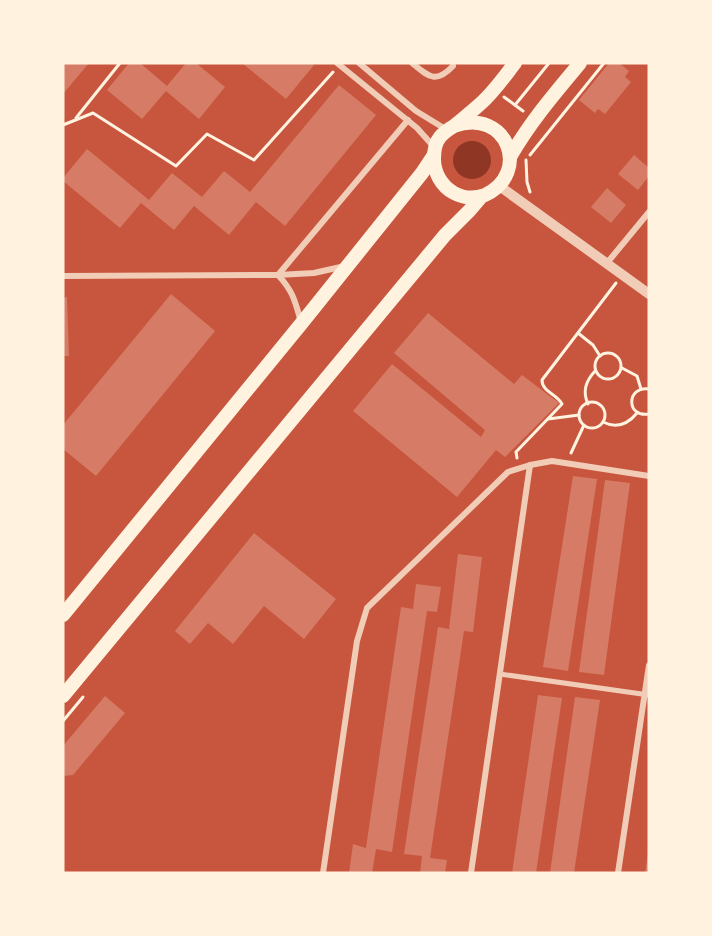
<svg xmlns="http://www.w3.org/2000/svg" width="712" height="936" font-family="Karla,sans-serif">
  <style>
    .water { fill: #8f3625 }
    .building { fill: #d67c66 }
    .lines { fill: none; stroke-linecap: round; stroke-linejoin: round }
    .path { stroke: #fff3e0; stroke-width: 3 }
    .pedestrian { stroke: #f1ccb7; stroke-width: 5 }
    .minor { stroke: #f1ccb7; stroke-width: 6 }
    .tertiary { stroke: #f1ccb7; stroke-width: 10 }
    .primary { stroke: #fff3e0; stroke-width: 14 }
  </style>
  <rect width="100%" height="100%" fill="#c8553d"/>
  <!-- water -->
  <circle class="water" cx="472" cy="160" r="19"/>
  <!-- building -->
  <g class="building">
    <path d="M63,63H89L63,94Z"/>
    <path d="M129,63H140L167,86L186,63H196L225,87L199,119L166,91L142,119L107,90Z"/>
    <path d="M242,63H311L314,65L286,99Z"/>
    <path d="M609,63H619L629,71L625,77L631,82L605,114L598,109L595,113L579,100Z"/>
    <path d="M339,85L376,115L285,226L256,202L229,235L194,206L174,230L141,203L120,228L63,181V178L87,149L149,200L172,173L202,197L224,171L250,192Z"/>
    <path d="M634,155L649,168V176L638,190L618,174Z"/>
    <path d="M607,188L626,205L611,223L591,207Z"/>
    <path d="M171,294L215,331L96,476L63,449V425Z"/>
    <path d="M67,297L69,356H63V298Z"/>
    <path d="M428,313L514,384L522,375L559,403L505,457L496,450L457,497L353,411L392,364L481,437L485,430L394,353Z"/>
    <path d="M573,476L597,479L568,671L543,667Z"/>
    <path d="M605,480L630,483L604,675L579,672Z"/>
    <path d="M254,533L336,599L304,639L264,606L233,644L208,623L190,644L175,631Z"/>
    <path d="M458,554L482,557L473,632L464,631L430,858L447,860L445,873H420L422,856L404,854L438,627L449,629Z"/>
    <path d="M416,584L441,587L437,612L427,611L392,852L376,849L372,873H349L353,844L366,848L401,607L413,609Z"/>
    <path d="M538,695L562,698L536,873H512Z"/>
    <path d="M105,696L125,713L73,775L63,776V746Z"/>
    <path d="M575,697L600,700L574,873H550Z"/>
    <path d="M648,853H649V873H645Z"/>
  </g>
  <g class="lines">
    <!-- path -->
    <g class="path">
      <path d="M504,97L523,111"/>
      <path d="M515,105L549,63"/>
      <path d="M76,118L120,63"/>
      <path d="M63,125L93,113L176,166L207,134L254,160L333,72"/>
      <path d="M530,155L604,63"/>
      <path d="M526,160L527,182L530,192"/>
      <path d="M578,333L593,345L600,356"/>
      <circle cx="608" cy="366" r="13"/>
      <path d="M622,368L637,376L641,389"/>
      <path d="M649,389C626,386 626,418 649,414"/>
      <circle cx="592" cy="415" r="13"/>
      <path d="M588,404C582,391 586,381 595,371"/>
      <path d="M548,419L579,415"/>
      <path d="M603,422C617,429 628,424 637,413"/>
      <path d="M571,453L584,425"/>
      <path d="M517,458L516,452L562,404C557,394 542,392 542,380L616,283"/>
      <path d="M63,721L83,697"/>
    </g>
    <!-- pedestrian -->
    <path class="pedestrian" d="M500,674L649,695"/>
    <!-- minor -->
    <g class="minor">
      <path d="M337,63L417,128L434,147"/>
      <path d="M359,63L416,111L447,130"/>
      <path d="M412,63C429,77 436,84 453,66"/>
      <path d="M607,263L649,212"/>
      <path d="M278,275L408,120"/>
      <path d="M278,275C293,291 295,301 301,322"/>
      <path d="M63,276L278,275L314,273L345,266"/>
      <path d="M323,873L357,641L367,608L508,472L530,465L552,461L649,476"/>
      <path d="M471,873L530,465"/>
      <path d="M618,873L649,665"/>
    </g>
    <!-- tertiary -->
    <path class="tertiary" d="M498,185L649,294"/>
    <!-- primary -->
    <g class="primary">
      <path d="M454,126C507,107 532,173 485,195C474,199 463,198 454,193C441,186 434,172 434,159C434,151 435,143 440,137C444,132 449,129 454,126C463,119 471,112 479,105C493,93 504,77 515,63"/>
      <path d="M510,157C530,122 555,93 580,63"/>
      <path d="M63,615L301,324L422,173L434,155"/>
      <path d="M63,696L445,235L470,210L481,197"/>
    </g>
  </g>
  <!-- border -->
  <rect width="712" height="936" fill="none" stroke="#fff3e0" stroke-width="129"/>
</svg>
